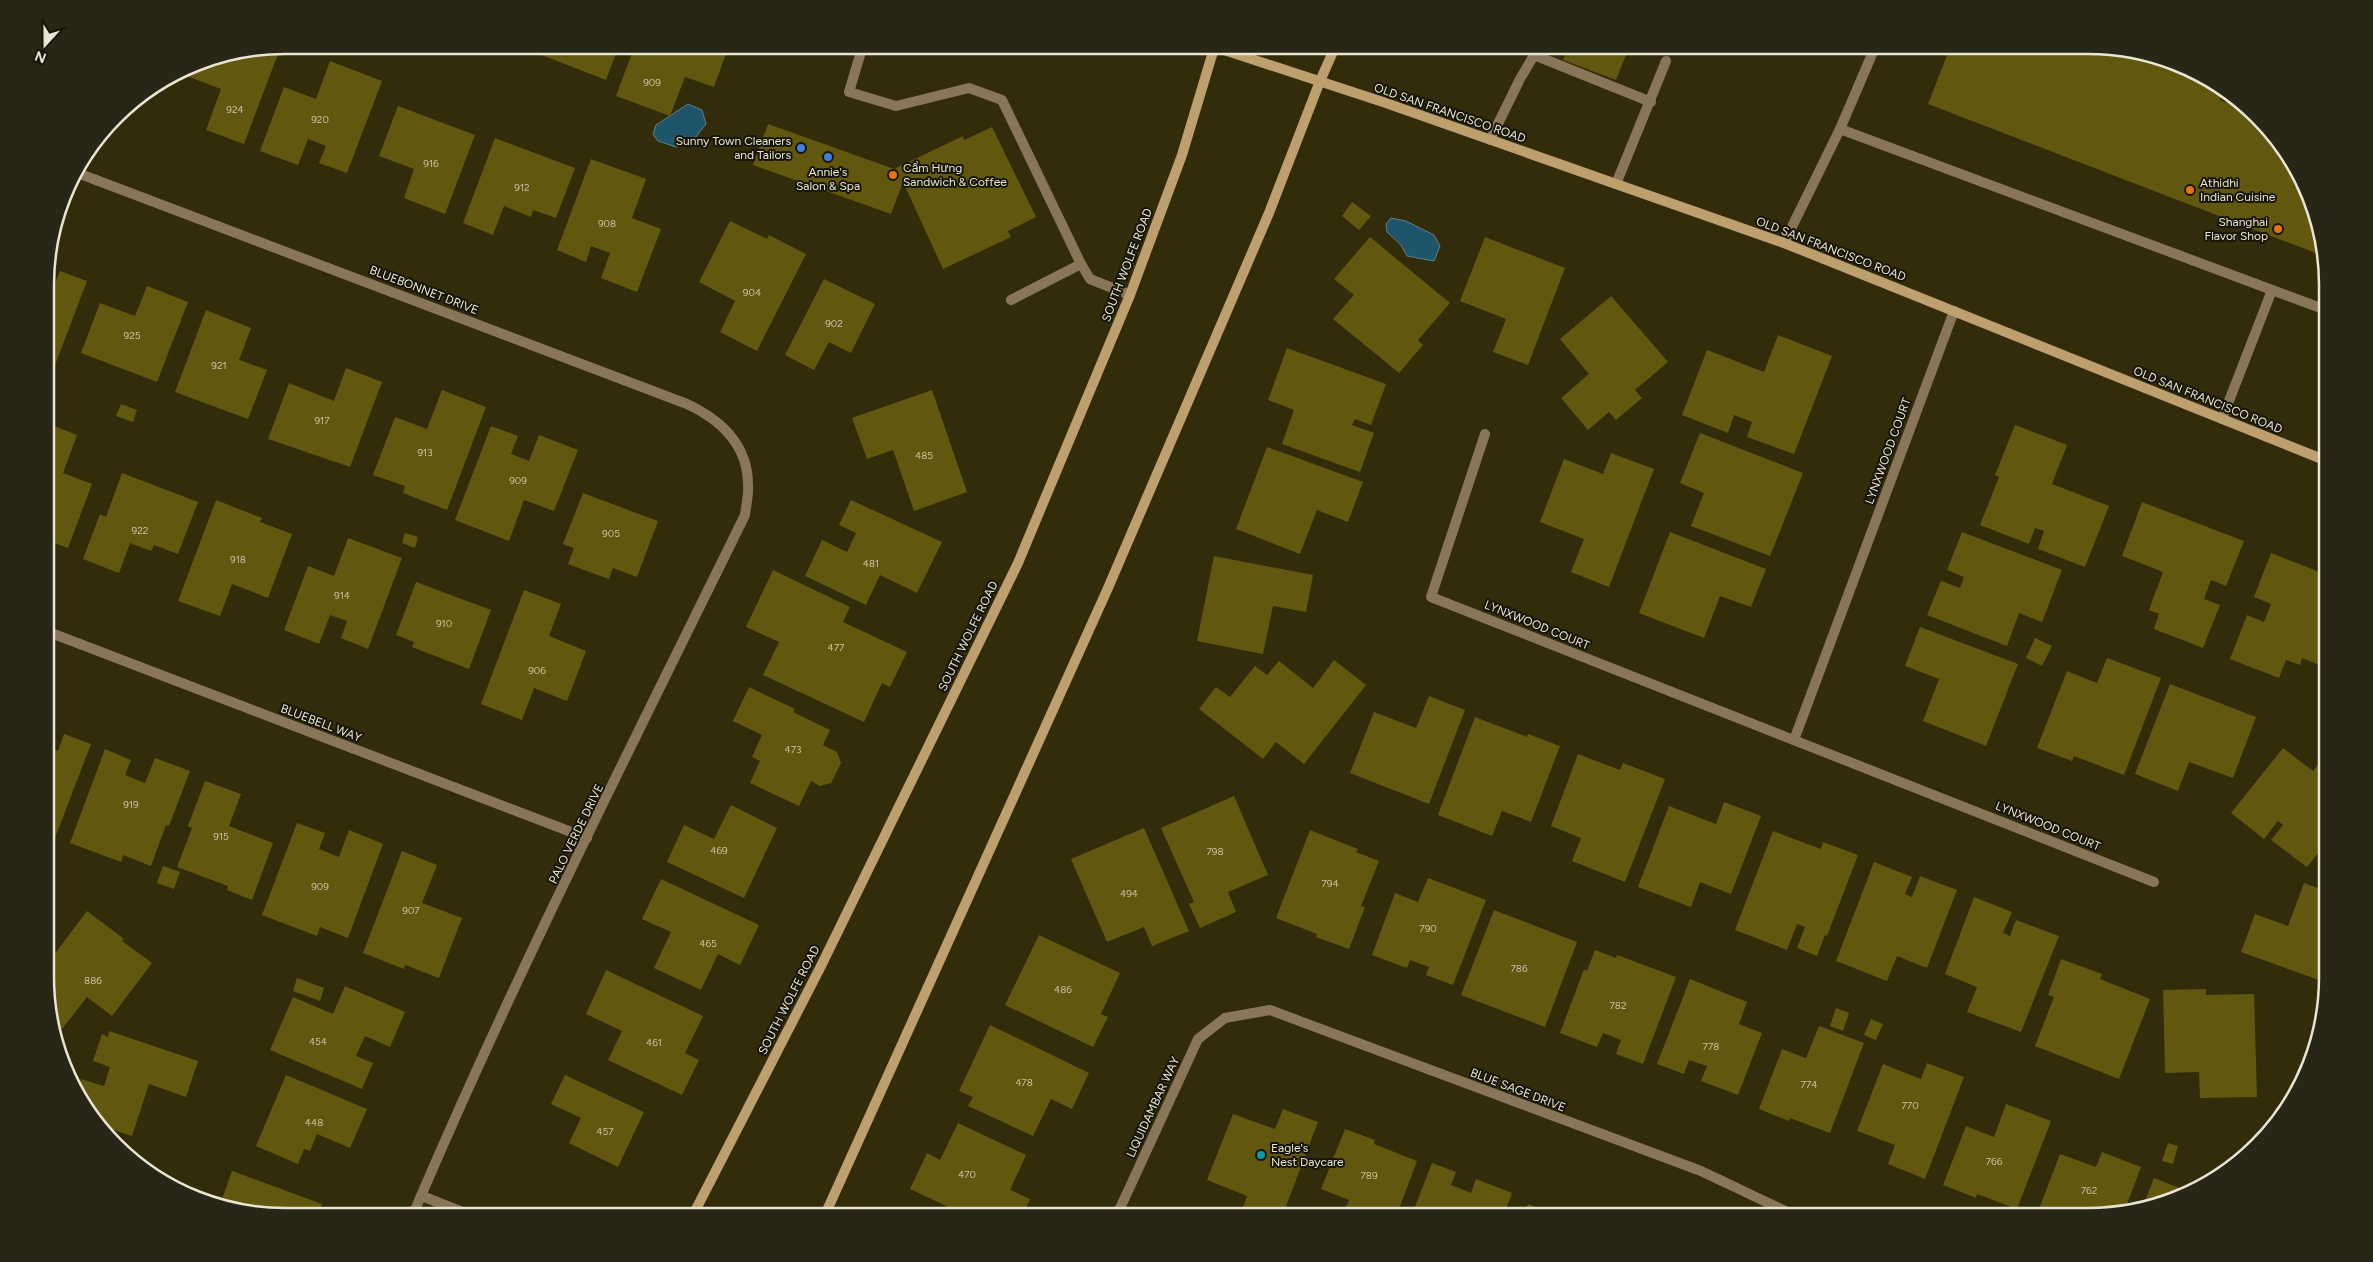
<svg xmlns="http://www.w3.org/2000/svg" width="2373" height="1262" font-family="Figtree,sans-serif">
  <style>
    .water { fill: #1f556a; stroke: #5b808a }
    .building { fill: #62570e }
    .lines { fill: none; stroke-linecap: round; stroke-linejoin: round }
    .lane { stroke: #897658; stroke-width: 10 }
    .street { stroke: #897658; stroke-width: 10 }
    .secondary { stroke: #be9f6e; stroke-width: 10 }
    .shop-dot { fill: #3f7fe0; stroke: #171507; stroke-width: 2 }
    .food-dot { fill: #e8710a; stroke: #171507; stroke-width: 2 }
    .culture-dot { fill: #0f9aa8; stroke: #171507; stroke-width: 2 }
    .labels { text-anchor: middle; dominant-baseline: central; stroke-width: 4; stroke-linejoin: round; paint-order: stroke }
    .number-label { font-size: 10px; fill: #c6c2a2 }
    .street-label { font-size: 12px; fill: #e8e5d3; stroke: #171507 }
    .poi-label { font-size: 12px; fill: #e8e5d3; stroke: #171507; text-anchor: start }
    .rim { fill: none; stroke: #e8e5d3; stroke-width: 2.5 }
  </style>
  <rect width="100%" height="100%" fill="#322c0b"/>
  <!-- water -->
  <g class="water">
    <path d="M688,104L702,110L706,124L695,138L676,147L658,141L653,134L656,125Z"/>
    <path d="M1391,218L1406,221L1434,235L1440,246L1434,261L1407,256L1401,245L1387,232L1386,224Z"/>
  </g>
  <!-- building -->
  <g class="building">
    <path d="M527,45H619L606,80L526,49Z"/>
    <path d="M635,45H729L714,87L685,77L670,116L616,96Z"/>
    <path d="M1569,45H1630L1616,80L1563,60Z"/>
    <path d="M1951,45H2088L2195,70L2224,89L2220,100L2254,113L2287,151L2326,257L1928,104Z"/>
    <path d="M281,46L244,144L206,130L221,89L184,75L187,67L193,63Z"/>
    <path d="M330,61L382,81L347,173L319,163L326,146L308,139L298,165L260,151L284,87L316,99Z"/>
    <path d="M398,106L475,135L445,214L404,198L414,169L379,156Z"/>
    <path d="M768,124L897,170L896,168L963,136L964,140L992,127L1036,217L1008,231L1011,237L943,269L903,182L891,214L753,165Z"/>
    <path d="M495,138L575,168L556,218L533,210L531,217L504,206L493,235L463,223Z"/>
    <path d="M591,159L646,179L632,218L661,229L637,292L601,278L610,253L591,246L586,262L557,250Z"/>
    <path d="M1352,202L1371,216L1359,230L1342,216Z"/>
    <path d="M730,221L767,239L769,235L806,254L757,351L720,332L735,301L699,282Z"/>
    <path d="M1370,237L1450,303L1418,340L1423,345L1399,373L1333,319L1354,295L1334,279Z"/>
    <path d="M1485,237L1565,268L1528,365L1493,352L1506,319L1460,301Z"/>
    <path d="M60,271L87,281L52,373L46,371V283L54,286Z"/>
    <path d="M824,279L875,304L851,353L829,342L814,370L785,355Z"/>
    <path d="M147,286L188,302L157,382L81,353L100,303L135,316Z"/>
    <path d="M1611,296L1668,362L1635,390L1642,398L1616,420L1609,412L1588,430L1561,398L1589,374L1560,339Z"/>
    <path d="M206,310L251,328L239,360L267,370L248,419L175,392Z"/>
    <path d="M1778,335L1832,356L1794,454L1747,437L1752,422L1734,415L1728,433L1682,415L1707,350L1764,372Z"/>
    <path d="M1287,348L1386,384L1371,425L1355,419L1352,425L1374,433L1360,472L1282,444L1294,410L1268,400Z"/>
    <path d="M346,368L382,382L350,467L268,439L289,383L334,401Z"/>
    <path d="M442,390L486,407L447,510L403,493L405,486L373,475L395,417L427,429Z"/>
    <path d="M932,390L967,492L914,511L893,450L867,459L852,418Z"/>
    <path d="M121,404L137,410L133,422L116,416Z"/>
    <path d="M46,423L77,435L63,473L92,484L68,548L46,540Z"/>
    <path d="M2015,425L2067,445L2052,484L2109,506L2085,567L2038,549L2044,531L2035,528L2029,544L1980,525L1999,477L1995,475Z"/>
    <path d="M491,426L518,436L511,454L529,461L539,435L578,450L554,511L524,500L509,541L455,520Z"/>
    <path d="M1700,433L1803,473L1770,556L1691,526L1704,493L1680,483Z"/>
    <path d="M1267,447L1363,482L1348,522L1317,510L1300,554L1236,529Z"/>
    <path d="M1611,453L1654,469L1609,587L1571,572L1584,539L1540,522L1564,459L1603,474Z"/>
    <path d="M122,473L198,502L178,554L154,545L151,551L130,543L119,573L83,559L100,514L106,517Z"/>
    <path d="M583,493L658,521L637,577L613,568L609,579L568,564L574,548L563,544Z"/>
    <path d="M216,500L262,518L260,522L292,534L268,598L232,584L220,616L178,601Z"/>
    <path d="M851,500L942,542L917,593L880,575L866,605L805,576L822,540L847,552L856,533L839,525Z"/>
    <path d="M2142,502L2244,541L2226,586L2211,580L2204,599L2220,605L2203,648L2154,629L2159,614L2149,610L2163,572L2122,556Z"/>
    <path d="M1670,532L1766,569L1751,607L1720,596L1704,638L1639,613Z"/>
    <path d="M1962,532L2062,570L2042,622L2019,613L2007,646L1927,615L1941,581L1960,588L1964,577L1947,570Z"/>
    <path d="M405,533L418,537L415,548L402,543Z"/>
    <path d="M348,538L402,558L368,649L341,638L347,621L330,615L319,644L284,630L308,566L334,576Z"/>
    <path d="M2271,553L2327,575V668L2302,658L2300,665L2286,660L2279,678L2230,659L2247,615L2264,622L2271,604L2254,597Z"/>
    <path d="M1214,556L1313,575L1306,612L1273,606L1263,654L1197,641Z"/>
    <path d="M773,570L850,607L843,622L907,652L890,687L882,683L864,722L763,675L779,642L746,627Z"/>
    <path d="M416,582L491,610L469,669L412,647L414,642L396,635Z"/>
    <path d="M524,590L561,604L549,636L586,651L567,701L534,688L522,720L481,704Z"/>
    <path d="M1920,627L2018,664L1986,746L1923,721L1939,679L1905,666Z"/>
    <path d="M2035,638L2052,646L2042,666L2026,658Z"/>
    <path d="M2107,658L2161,678L2124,775L2074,756L2072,761L2037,748L2067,671L2097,683Z"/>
    <path d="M1334,660L1366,685L1304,764L1276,742L1263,759L1199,709L1216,687L1230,697L1255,666L1267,675L1279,661L1313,688Z"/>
    <path d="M2170,684L2256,717L2233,778L2189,762L2178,791L2135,774Z"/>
    <path d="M749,687L795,709L793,712L830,730L823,745L837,752L841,763L831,783L820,786L811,781L799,806L750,783L760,761L752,757L762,735L733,721Z"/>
    <path d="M1429,696L1465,710L1429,804L1350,773L1374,712L1416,728Z"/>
    <path d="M1475,717L1527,737L1528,734L1560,746L1531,822L1502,811L1492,836L1438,815Z"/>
    <path d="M64,734L91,744L55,838L47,835V747L58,751Z"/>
    <path d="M2283,748L2313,771L2327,753L2328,841L2307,867L2271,840L2283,825L2278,821L2264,839L2231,813Z"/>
    <path d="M105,749L131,760L125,775L145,783L155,758L190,771L169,826L166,825L151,866L123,855L121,862L70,843Z"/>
    <path d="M1578,754L1620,770L1623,763L1665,779L1625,882L1572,861L1581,838L1551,826Z"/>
    <path d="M205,781L241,794L229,826L273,843L252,900L227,890L228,886L177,867L192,828L188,826Z"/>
    <path d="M1234,796L1268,875L1228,892L1236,912L1200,928L1189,904L1194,902L1161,828Z"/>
    <path d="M1724,802L1761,816L1731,894L1700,882L1691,907L1638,887L1669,806L1716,824Z"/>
    <path d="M731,805L777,828L744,898L667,862L684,825L714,839Z"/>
    <path d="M297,823L325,833L319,849L339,857L349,830L383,844L348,938L320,927L317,936L262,915Z"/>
    <path d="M1144,828L1189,931L1152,946L1144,927L1107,942L1071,859Z"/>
    <path d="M1310,830L1358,849L1356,852L1379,861L1361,906L1365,907L1349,949L1316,937L1317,934L1276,918Z"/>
    <path d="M1773,831L1821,849L1823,842L1858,855L1827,936L1825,935L1817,956L1797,948L1805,927L1797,924L1787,950L1735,930Z"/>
    <path d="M402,851L437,865L422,903L462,918L439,978L405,965L404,969L363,953Z"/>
    <path d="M1874,862L1912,877L1905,894L1912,897L1920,876L1957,890L1927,968L1897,956L1887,981L1836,961Z"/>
    <path d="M163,866L180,872L174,889L157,883Z"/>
    <path d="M1428,878L1486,900L1453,985L1426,975L1429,967L1410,960L1407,968L1372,955L1395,893L1418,902Z"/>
    <path d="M661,879L759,925L740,965L718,954L701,990L654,968L671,932L642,919Z"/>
    <path d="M2304,883L2328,892L2327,983L2241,952L2255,914L2288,926Z"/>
    <path d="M1974,897L2012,912L2003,933L2010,936L2016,920L2059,936L2021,1032L1967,1012L1977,987L1945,974Z"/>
    <path d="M1494,910L1577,942L1545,1027L1461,995Z"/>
    <path d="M87,911L124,939L122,941L152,963L112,1016L87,997L62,1029L52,1021L47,1009V964Z"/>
    <path d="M1039,935L1120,973L1101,1014L1108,1017L1093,1047L1005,1005Z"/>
    <path d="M1595,950L1616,958L1617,955L1676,977L1643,1064L1616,1054L1621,1040L1603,1033L1597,1047L1560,1033L1584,969L1587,971Z"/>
    <path d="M2061,959L2102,974L2100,979L2150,999L2119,1079L2035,1046L2054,997L2048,995Z"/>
    <path d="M606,970L703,1016L685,1053L699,1060L682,1095L608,1060L622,1031L586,1014Z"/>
    <path d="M297,978L324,988L320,1001L293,991Z"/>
    <path d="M1690,979L1747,1002L1739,1024L1762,1033L1738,1095L1701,1081L1707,1066L1689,1060L1684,1074L1657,1064Z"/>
    <path d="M345,986L405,1012L390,1047L365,1036L356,1056L373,1063L362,1089L270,1050L293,997L333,1014Z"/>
    <path d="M2206,989V995L2254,994L2257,1097L2200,1098L2199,1072L2165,1073L2163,990Z"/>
    <path d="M1836,1008L1849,1013L1843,1031L1830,1026Z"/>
    <path d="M1871,1019L1883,1024L1876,1040L1864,1035Z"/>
    <path d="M990,1025L1089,1073L1072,1109L1051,1099L1033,1136L968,1106L973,1097L959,1091Z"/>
    <path d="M1819,1026L1864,1043L1830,1133L1790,1118L1789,1121L1759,1109L1782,1049L1806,1058Z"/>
    <path d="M109,1031L198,1061L186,1097L149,1084L132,1136L98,1125L86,1111L78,1090L81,1079L104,1086L110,1067L93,1061L102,1034L108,1037Z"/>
    <path d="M1927,1063L1964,1077L1925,1179L1888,1164L1895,1145L1857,1131L1883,1064L1921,1079Z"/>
    <path d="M286,1075L367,1109L350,1148L317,1134L310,1151L304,1149L298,1164L256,1146Z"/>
    <path d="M565,1075L644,1112L618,1167L569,1143L581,1118L551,1104Z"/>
    <path d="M2006,1104L2051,1121L2017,1209L1977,1194L1976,1198L1943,1185L1966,1126L1994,1137Z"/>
    <path d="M1283,1109L1318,1122L1282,1217H1250L1241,1213L1247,1196L1207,1180L1233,1114L1275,1129Z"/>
    <path d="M958,1123L1026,1155L1010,1190L1030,1199L1022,1217H970L910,1189L927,1153L940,1160Z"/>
    <path d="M1345,1129L1375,1140L1374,1144L1417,1161L1396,1217H1342L1349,1200L1321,1189Z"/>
    <path d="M2168,1143L2178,1146L2173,1164L2162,1161Z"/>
    <path d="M120,1145L135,1157L132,1161L118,1148Z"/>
    <path d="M2102,1152L2141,1167L2124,1212L2104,1217H2036L2060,1154L2096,1167Z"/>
    <path d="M1432,1163L1456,1172L1451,1185L1471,1193L1476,1179L1512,1193L1503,1217H1411Z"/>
    <path d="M232,1171L322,1204L317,1217H285L221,1202Z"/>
    <path d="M2154,1178L2190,1192L2165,1204L2142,1209Z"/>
    <path d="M1528,1204L1559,1217H1523Z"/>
  </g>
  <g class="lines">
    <!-- lane -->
    <g class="lane">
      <path d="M863,45L849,92L896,106L969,88L1002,100L1081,264L1090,279L1130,295"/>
      <path d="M1534,55L1651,102"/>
      <path d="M1840,129L1876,45"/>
      <path d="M1490,140L1520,79L1540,45"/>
      <path d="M1616,184L1666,61"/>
      <path d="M1784,243L1840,129L2326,310"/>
      <path d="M1011,300L1081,264"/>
      <path d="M2222,419L2272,290"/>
    </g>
    <!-- street -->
    <g class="street">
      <path d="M75,172L687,404C721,420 748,445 748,485C749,494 746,505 745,515C631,747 513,979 412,1217"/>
      <path d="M1485,434L1431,597L2154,882"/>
      <path d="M46,631L587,838"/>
      <path d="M1794,740L1954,311"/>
      <path d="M422,1196L475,1217"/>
      <path d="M1116,1217L1198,1039L1225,1018L1270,1010L1701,1171L1798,1217"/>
    </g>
    <!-- secondary -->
    <g class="secondary">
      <path d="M1209,45L1383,102L1784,243L2327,461"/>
      <path d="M692,1217L821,966L1018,563L1130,295L1182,155L1215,45"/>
      <path d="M824,1217L1108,588L1269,213L1320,81L1336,45"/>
    </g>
  </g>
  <!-- markers -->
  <g class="shop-dot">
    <circle cx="801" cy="148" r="5"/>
    <circle cx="828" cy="157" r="5"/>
  </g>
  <g class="food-dot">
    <circle cx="893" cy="175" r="5"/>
    <circle cx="2190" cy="190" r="5"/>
    <circle cx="2278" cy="229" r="5"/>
  </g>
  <circle class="culture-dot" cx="1261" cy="1155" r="5"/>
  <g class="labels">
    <!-- number labels -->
    <g class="number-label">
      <text x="652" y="82">909</text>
      <text x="235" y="109">924</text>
      <text x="320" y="119">920</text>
      <text x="431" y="163">916</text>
      <text x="522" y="187">912</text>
      <text x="607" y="223">908</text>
      <text x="752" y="292">904</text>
      <text x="834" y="323">902</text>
      <text x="132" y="335">925</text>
      <text x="219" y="365">921</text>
      <text x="322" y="420">917</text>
      <text x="425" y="452">913</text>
      <text x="924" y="455">485</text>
      <text x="518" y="480">909</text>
      <text x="140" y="530">922</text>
      <text x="611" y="533">905</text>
      <text x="238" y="559">918</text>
      <text x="871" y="563">481</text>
      <text x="342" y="595">914</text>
      <text x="444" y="623">910</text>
      <text x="836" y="647">477</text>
      <text x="537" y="670">906</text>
      <text x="793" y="749">473</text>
      <text x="131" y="804">919</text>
      <text x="221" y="836">915</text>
      <text x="719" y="850">469</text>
      <text x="1215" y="851">798</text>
      <text x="1330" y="883">794</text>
      <text x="320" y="886">909</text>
      <text x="1129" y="893">494</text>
      <text x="411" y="910">907</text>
      <text x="1428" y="928">790</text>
      <text x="708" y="943">465</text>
      <text x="1519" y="968">786</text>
      <text x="93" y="980">886</text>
      <text x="1063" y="989">486</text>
      <text x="1618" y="1005">782</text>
      <text x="318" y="1041">454</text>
      <text x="654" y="1042">461</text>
      <text x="1711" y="1046">778</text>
      <text x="1024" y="1082">478</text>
      <text x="1809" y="1084">774</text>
      <text x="1910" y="1105">770</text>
      <text x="314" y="1122">448</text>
      <text x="605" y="1131">457</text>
      <text x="1994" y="1161">766</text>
      <text x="967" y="1174">470</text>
      <text x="1369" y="1175">789</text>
      <text x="2089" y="1190">762</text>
    </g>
    <!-- street labels -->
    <g class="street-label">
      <text transform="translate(1450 113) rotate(19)">OLD SAN FRANCISCO ROAD</text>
      <text transform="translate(1831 249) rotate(21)">OLD SAN FRANCISCO ROAD</text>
      <text transform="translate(1127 265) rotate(-69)">SOUTH WOLFE ROAD</text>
      <text transform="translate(424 290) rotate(21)">BLUEBONNET DRIVE</text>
      <text transform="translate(2208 400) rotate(22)">OLD SAN FRANCISCO ROAD</text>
      <text transform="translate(1888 451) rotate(-70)">LYNXWOOD COURT</text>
      <text transform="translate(1537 625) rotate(22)">LYNXWOOD COURT</text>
      <text transform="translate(968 636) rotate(-64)">SOUTH WOLFE ROAD</text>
      <text transform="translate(321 723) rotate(21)">BLUEBELL WAY</text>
      <text transform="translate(2048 826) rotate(22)">LYNXWOOD COURT</text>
      <text transform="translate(576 834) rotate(-64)">PALO VERDE DRIVE</text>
      <text transform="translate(789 1000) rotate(-63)">SOUTH WOLFE ROAD</text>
      <text transform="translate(1518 1090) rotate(21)">BLUE SAGE DRIVE</text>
      <text transform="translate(1153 1107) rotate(-65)">LIQUIDAMBAR WAY</text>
    </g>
    <!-- poi labels -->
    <g class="poi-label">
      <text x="791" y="141" text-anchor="end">Sunny Town Cleaners<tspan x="791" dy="14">and Tailors</tspan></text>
      <text x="903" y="168">Cẩm Hưng<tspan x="903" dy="14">Sandwich &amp; Coffee</tspan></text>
      <text x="828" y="172" text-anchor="middle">Annie's<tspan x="828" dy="14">Salon &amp; Spa</tspan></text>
      <text x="2200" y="183">Athidhi<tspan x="2200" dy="14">Indian Cuisine</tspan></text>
      <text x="2268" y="222" text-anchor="end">Shanghai<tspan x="2268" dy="14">Flavor Shop</tspan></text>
      <text x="1271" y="1148">Eagle's<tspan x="1271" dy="14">Nest Daycare</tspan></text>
    </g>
  </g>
  <!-- crop -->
  <path d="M0 0H2373V1262H0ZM285 54H2088A231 231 0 0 1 2319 285V977A231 231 0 0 1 2088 1208H285A231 231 0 0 1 54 977V285A231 231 0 0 1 285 54Z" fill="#282617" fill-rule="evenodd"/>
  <path class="rim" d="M285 54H2088A231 231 0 0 1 2319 285V977A231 231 0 0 1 2088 1208H285A231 231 0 0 1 54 977V285A231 231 0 0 1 285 54Z"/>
  <!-- north arrow -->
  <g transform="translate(45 45) rotate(201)" stroke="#171507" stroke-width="4" paint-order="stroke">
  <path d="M0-4L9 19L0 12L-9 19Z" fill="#e8e5d3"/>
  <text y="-8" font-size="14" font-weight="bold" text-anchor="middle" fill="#e8e5d3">N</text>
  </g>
</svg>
